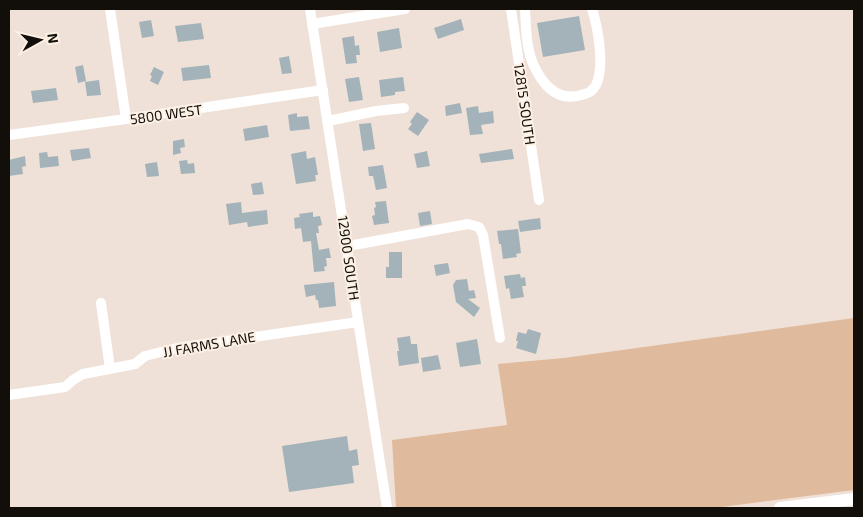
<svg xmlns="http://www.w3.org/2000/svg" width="863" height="517" font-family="'Exo 2',sans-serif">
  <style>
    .green { fill: #dfba9c }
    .building { fill: #a3b3b9 }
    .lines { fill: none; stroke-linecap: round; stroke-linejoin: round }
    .minor { stroke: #fff; stroke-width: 10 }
    .major { stroke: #fff; stroke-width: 12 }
    .labels { text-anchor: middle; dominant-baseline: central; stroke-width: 4; stroke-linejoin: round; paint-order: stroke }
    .street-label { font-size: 14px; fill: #120e0a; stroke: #fcefe4 }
  </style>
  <rect width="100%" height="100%" fill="#efe1d7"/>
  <!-- green -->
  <path class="green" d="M854,318V490L714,508H396L392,440L507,425L498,364L564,358Z"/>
  <!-- building -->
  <g class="building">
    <path d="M579,16L585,50L543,57L537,23Z"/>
    <path d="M461,19L464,30L438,39L434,28Z"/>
    <path d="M151,20L154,36L142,38L139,22Z"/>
    <path d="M201,23L204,39L178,42L175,26Z"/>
    <path d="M399,28L402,48L380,52L377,32Z"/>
    <path d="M354,36L355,46L359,45L360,55H356L357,63L346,64L342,38Z"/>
    <path d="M289,56L292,73L282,74L279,58Z"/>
    <path d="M83,65L86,81L78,83L75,67Z"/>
    <path d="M209,65L211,78L183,81L181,68Z"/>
    <path d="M154,67L164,72L158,85L150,81L152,76L150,75Z"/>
    <path d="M359,77L363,100L349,102L345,79Z"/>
    <path d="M403,77L405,91L395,92V95L381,97L379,80Z"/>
    <path d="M99,80L101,95L87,96L85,82Z"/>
    <path d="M56,88L58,100L33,103L31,91Z"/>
    <path d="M460,103L462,113L446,116L445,106Z"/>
    <path d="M478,106L479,113L493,111L494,123L481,125L483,134L470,135L466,108Z"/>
    <path d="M417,112L429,120L418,136L408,129L412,124L410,122Z"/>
    <path d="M297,113V117L308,116L310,129L290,131L288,115Z"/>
    <path d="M371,123L375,149L363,151L359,124Z"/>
    <path d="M267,125L269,137L245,141L243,129Z"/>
    <path d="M184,139L185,147L180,148L181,153L173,155V141Z"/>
    <path d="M89,148L91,158L72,161L70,150Z"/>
    <path d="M512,149L514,159L481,163L479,154Z"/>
    <path d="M306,151L307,159L315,157L318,175H315L316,181L296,184L291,154Z"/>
    <path d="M427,151L430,166L417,168L414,154Z"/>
    <path d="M47,152L48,157L58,156L59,166L40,168L39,153Z"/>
    <path d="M25,156L26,166L22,167L23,174L9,176V160Z"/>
    <path d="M187,160L188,164L194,163L195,173L181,174L179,161Z"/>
    <path d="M157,162L159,176L147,177L145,164Z"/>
    <path d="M383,165L387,188L376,190L373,176H369L368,167Z"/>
    <path d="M262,182L264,194L253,195L251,184Z"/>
    <path d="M386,201L389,223L374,225L372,216L375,215L374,208L376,207L375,202Z"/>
    <path d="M241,202L242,213L267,210L268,224L248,227L247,222L229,225L226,204Z"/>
    <path d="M430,211L432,224L420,226L418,213Z"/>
    <path d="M313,212V217L320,216L322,225L318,226L319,233H316L319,250L329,248L331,258H326L327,266L324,267L325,271L314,272L311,241L303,242L301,228L295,229L294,218L300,217L299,214Z"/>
    <path d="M540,218L541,229L520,232L518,221Z"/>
    <path d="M518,229L521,253L516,254L517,257L503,259L501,244H499L497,231Z"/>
    <path d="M389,252H402V278H386V267H389Z"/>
    <path d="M448,263L450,273L436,276L434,265Z"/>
    <path d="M520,274L521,278L525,277L526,286H522L524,297L511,299L509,288L506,289L504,276Z"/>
    <path d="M467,279L469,291L474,290L476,298L468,299L480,308L474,317L456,302L453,285L456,280Z"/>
    <path d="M334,282L336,306L319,308L318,300H316L315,295L306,297L304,285Z"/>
    <path d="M528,329L541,333L536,354L516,348L518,341H516L518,332L526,334Z"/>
    <path d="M410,336L411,344H417L419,363L399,366L397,351H399L397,338Z"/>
    <path d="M477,339L481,364L460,367L456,343Z"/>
    <path d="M438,355L441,369L423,372L421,358Z"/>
    <path d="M347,436L349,451L357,449L359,465L352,466L354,483L289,492L282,446Z"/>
  </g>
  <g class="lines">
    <!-- minor -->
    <g class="minor">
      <path d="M110,9L126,119"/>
      <path d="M310,9L387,508"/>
      <path d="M511,9L539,200"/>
      <path d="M525,9C526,27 526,49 534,66C543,85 557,102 581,95C587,94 593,91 596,85C605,66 598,28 592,9"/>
      <path d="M312,24L405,9"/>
      <path d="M328,121L376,111L404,108"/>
      <path d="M9,135L126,119L323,90"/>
      <path d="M348,246L468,224L479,227L483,235L500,338"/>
      <path d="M101,303L110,369"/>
      <path d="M9,395L65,387L73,380L83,374L135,364L145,356L177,348L358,322"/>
    </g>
    <!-- major -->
    <path class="major" d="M780,508L854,499"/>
  </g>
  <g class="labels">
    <!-- street labels -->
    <g class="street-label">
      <text transform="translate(525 104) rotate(82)">12815 SOUTH</text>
      <text transform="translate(166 114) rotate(-8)">5800 WEST</text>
      <text transform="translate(349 258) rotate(82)">12900 SOUTH</text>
      <text transform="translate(209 344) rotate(-10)">JJ FARMS LANE</text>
    </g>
  </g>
  <!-- border -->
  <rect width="863" height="517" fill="none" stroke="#120e0a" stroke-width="20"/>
  <!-- north arrow -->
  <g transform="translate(40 40) rotate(82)" stroke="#fcefe4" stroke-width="4" paint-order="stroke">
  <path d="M0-4L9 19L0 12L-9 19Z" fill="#120e0a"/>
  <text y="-8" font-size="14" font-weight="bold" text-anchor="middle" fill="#120e0a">N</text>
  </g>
</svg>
